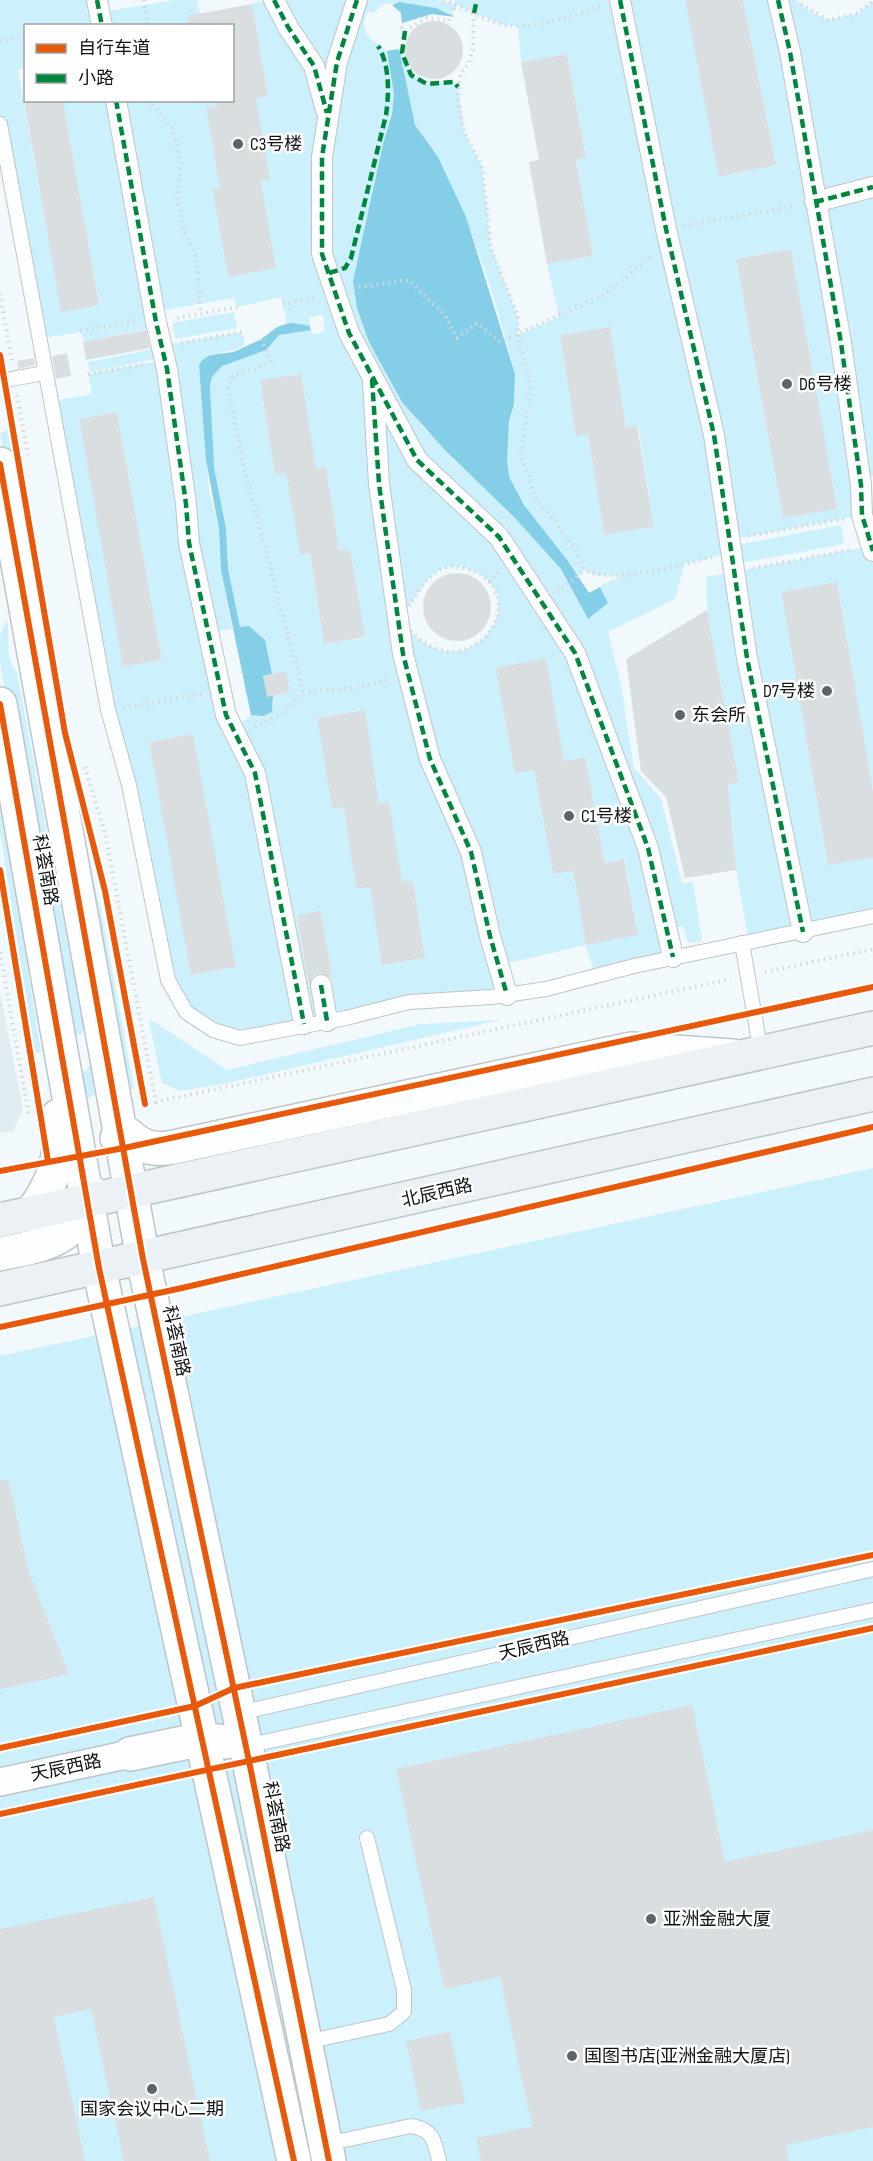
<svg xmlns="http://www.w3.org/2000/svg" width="873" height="2161" font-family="'Sofia Sans Condensed','Noto Sans SC',sans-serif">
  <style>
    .built { fill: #dfedf3 }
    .green { fill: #cdf0fd; fill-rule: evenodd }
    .water { fill: #84cee7 }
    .building { fill: #d9dfe0 }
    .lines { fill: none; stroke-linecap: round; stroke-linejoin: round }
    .service-casing { stroke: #bfc5c7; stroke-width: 16 }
    .pedestrian-casing { stroke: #bfc5c7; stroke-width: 22 }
    .minor-casing { stroke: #bfc5c7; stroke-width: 30 }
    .tertiary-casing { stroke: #bfc5c7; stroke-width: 36 }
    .secondary-casing { stroke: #bfc5c7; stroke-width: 36 }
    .path { stroke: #d5d7d8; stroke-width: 4; stroke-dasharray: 1.5 4.5; stroke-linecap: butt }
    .service { stroke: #fdfeff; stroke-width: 14 }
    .pedestrian { stroke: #fdfeff; stroke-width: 20 }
    .minor { stroke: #fdfeff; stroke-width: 27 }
    .tertiary { stroke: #fdfeff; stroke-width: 33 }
    .secondary { stroke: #ebf1f4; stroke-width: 33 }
    .quiet { stroke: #00873e; stroke-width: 4.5; stroke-dasharray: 9 4.5; stroke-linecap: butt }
    .cycleway-casing { stroke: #fff; stroke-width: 10 }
    .cycleway { stroke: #e8590c; stroke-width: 6 }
    .poi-dot { fill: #5e6465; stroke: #fff; stroke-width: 2 }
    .labels { text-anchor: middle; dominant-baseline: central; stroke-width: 5; stroke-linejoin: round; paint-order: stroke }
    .poi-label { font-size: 18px; fill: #0f1314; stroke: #fff; text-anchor: start }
    .street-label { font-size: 18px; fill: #0f1314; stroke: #fff }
  </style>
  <rect width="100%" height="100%" fill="#f2f9fc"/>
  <!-- built -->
  <path class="built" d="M0,992L23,1109L13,1131L0,1133Z"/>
  <!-- green -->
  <g class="green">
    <path d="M0,0H97L102,25L26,26L25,68L18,70L61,311L99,305L63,101H116L156,327L84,342L81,332L38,339L0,124Z"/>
    <path d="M175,0H197L203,25H111L108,11Z"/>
    <path d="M266,0H438L454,4V0H688L685,1L720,177L776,165L743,0H796L811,12L828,20L858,13L873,1V476L861,485L863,505L873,510V791L837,582L781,592L828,865L873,858V916L749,942L736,870L728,786L739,781L707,610L706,577L871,546L861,515L730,540L731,553L684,564L675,599L608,632L621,685L634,768L661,799L682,883L693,882L702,941L688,943L683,926L667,931L673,957L595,977L586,945L499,965L507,995L458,998L240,1038L186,1012L168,979L52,401L92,394L88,374L164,360L160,346L242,332L245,344C231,356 208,348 199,365L209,490L219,529L221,570L232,629L209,632L234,730L251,715L263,716L274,706L273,696L290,692L286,672L272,674L265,640L240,630L228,569L226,529L214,467L210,386L212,377L222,366L266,350L279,335L311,330L312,334L325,332L323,315L309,317L310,326L287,324L281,297L237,307L234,298L164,310L125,101H216L217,106L206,109L220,188L212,190L228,276L276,268L261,181L269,180L256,99L268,96L252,4ZM399,2L436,8L451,14L457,5L503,25L518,27L521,62L567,54L586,157L576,160L593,256L547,264L559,317L518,335V317L491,248L482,166L464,132L458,87L454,82L427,84L411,75L402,48L399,49C405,73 405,101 415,124C420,137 432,145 438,158C471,223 497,300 514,372C522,407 495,446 510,480C526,516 557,543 577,577L585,570L596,575L621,576L600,586L608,603L588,619L561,569L515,518L421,425L357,308L353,281L383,144L392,114L394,94L387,51C372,38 357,36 368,11L373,13L384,4ZM791,249L836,509L783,518L736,259ZM610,327L626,427L638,426L654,527L604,535L588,434L576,435L560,335ZM300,374L316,468L326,466L339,550L350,549L364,638L324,644L310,553L300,554L286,473L275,475L260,381ZM117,412L162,660L124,667L79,419ZM451,566C554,575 467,716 398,616C421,599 419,575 451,566ZM546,659L564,761L585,757L605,863L625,860L638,935L586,944L573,871L553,874L534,770L515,773L495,668ZM364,710L379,803L402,881L413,882L425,958L383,965L370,887L356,888L344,807L332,809L317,718ZM193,734L235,967L192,975L149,742ZM321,912L333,983L309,987L297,916Z"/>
    <path d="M234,312L237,328L176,339L172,323Z"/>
    <path d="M159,348L161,358L90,372L88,362Z"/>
    <path d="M8,430L57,715L75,807L100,906L134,1088L127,1090L56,751L0,433Z"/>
    <path d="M841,525L844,544L741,563L737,545Z"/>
    <path d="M7,620C11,637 3,658 17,672L84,1030L80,1035H73L63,1006L0,663V634Z"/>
    <path d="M0,793L41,1052L35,1053L0,831Z"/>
    <path d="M500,1020L228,1083L180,1091L162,1083L149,1021H153L227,1070L421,1024Z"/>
    <path d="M90,1065L95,1094L87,1100L82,1097L80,1071H86Z"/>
    <path d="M873,1168V2161H0V1356Z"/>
  </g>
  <!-- water -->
  <g class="water">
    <path d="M399,2L436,8L455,17L432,14L402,23L401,13L392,5Z"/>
    <path d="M399,49L415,125L438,157L466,217L515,374L514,404L509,422L507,459L509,477L524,505L567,560L589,593L600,587L608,603L588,619L561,569L515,518L444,449L402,402L369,342L357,308L353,281L383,144L392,114L394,94L387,51Z"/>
    <path d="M292,323L310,326L311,330L279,335L266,350L222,366L212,377L210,386L214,467L226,529L228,569L240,627L249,626L265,640L272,674L263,676L273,696L272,712L263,716L251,715L221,570L219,529L206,460L199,365C208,349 224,357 238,350C245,346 253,344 259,340C274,332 272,326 292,323Z"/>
  </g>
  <!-- building -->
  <g class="building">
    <path d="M685,0H743L776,165L719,177Z"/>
    <path d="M252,4L268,96L256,99L270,180L261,181L276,268L228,277L212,189L220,188L206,108L217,106L216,100H232V26H188L187,16Z"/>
    <circle cx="434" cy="50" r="29"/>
    <path d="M567,54L586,158L576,160L593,256L547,264L529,162L539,160L521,62Z"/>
    <path d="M24,100H63L99,305L61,312Z"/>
    <path d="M791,249L837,509L783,518L736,259Z"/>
    <path d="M610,327L626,427L637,426L654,527L604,535L588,434L576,436L560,335Z"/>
    <path d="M146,330L150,348L86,360L83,342Z"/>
    <path d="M67,353L71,376L56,379L52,356Z"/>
    <path d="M34,358L35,365L18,369L17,361Z"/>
    <path d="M301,374L316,468L326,466L339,550L350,549L365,637L324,644L310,553L300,555L286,473L275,475L260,380Z"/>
    <path d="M117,412L162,660L123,667L79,419Z"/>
    <circle cx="457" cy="607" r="34"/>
    <path d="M837,582L873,791V858L828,865L781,592Z"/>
    <path d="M707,610L739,781L728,786L736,870L685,878L666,797L641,771L626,659Z"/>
    <path d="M546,658L564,761L585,757L605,863L624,859L638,935L586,945L573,871L553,874L534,770L515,773L495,668Z"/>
    <path d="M286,671L290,692L267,697L263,676Z"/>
    <path d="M365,710L379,803L389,802L402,881L413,882L425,958L382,965L370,887L356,889L344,807L332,809L317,718Z"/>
    <path d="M193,734L236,967L191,975L149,742Z"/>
    <path d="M321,911L333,983L330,977L320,973L313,976L309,987L297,915Z"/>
    <path d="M8,1479L29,1572L69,1674L0,1689V1480Z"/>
    <path d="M692,1705L725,1862L873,1830V2127L786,2145L789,2161H481L476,2138L532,2126L500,1977L444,1989L396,1769Z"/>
    <path d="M154,1897L210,2161H124L91,2009L54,2017L85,2161H0V1929Z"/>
    <path d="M450,2032L465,2103L421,2111L406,2041Z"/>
  </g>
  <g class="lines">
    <!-- service casing -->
    <g class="service-casing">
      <g id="service">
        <path d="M0,124L108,710L129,785L168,980L186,1012L213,1030L240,1038L346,1018L409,1002L492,997L546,989L634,966L873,916"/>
        <path d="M0,381L44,373"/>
        <path d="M742,943L761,1053"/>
        <path d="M239,1713L873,1569"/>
        <path d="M246,1746L873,1610"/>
        <path d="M306,2042L389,2024L404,2012V1990L367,1838"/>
        <path d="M326,2144L411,2126C433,2129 435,2142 439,2161"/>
      </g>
    </g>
    <!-- pedestrian casing -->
    <g class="pedestrian-casing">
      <g id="pedestrian">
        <path d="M97,0L102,26"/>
        <path d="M274,0L288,27L314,66L326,110"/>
        <path d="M357,0L337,62L322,157V254L349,333L417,460L499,537L575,653L648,848L673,957"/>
        <path d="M620,0L666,229L714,435L747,658L803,932"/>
        <path d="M778,0L790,52L841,343L861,485L862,515L873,551"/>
        <path d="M116,100L156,322L167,369L186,504L189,543L226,715L255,773L304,1024"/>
        <path d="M815,202L873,187"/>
        <path d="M373,382L379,484L403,654L430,759L471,852L490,936L507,995"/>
        <path d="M321,985L327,1021"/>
      </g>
    </g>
    <!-- minor casing -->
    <g class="minor-casing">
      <path id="minor" d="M0,1782L130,1754"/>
    </g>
    <!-- tertiary casing -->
    <g class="tertiary-casing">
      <g id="tertiary">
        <path d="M0,464L143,1259L249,1761L329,2161"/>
        <path d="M0,704L99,1268L294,2161"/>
        <path d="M117,1138L120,1128C140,1145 148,1152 174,1147L631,1049L733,1056"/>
        <path d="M30,1214C53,1186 64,1152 58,1116"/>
        <path d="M0,1254C50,1243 69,1243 94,1194"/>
        <path d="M130,1754L203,1739L225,1742"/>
      </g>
    </g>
    <!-- secondary casing -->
    <g class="secondary-casing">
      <g id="secondary">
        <path d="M0,1220L873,1028"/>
        <path d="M0,1289L873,1094"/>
      </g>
    </g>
    <!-- path -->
    <g class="path">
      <path d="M144,0L148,26"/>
      <path d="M444,0C463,8 485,21 505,25C531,31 577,15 601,6"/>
      <path d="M801,4L828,20L858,13L873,1"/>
      <path d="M474,13L473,48L469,63L460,75L458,100L464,132L482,166L491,248L518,317V335L531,387L521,455L535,497L572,544L585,570C620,585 677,565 713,557"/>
      <path d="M401,27L405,31L427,18L449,21L456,5"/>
      <path d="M0,41L26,36"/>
      <path d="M148,100L172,128L181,163L177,198L185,233L196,257L201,314"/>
      <path d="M684,226L795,206"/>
      <path d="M353,288L409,280L445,315L457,338L477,323L500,342L602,296L651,257"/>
      <path d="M0,294L12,361"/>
      <path d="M283,304L317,298"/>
      <path d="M177,318L237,307"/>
      <path d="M80,331L136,321"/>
      <path d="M261,339L271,361L256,370L234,375L228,388L243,464L303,692"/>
      <path d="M181,343L242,332"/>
      <path d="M88,374L147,364"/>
      <path d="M17,395L28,455"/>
      <path d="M748,536L844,519"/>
      <path d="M451,566C554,576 468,715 398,616C421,599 419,575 451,566Z"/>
      <path d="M753,568L851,550"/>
      <path d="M489,582L499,572"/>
      <path d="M557,592L585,570"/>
      <path d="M123,708L202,694"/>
      <path d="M255,727L282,714L303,692L357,688L389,680"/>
      <path d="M85,767L105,833L156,1102L731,979"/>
      <path d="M0,952L29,1117"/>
      <path d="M765,972L873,949"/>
    </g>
    <!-- service -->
    <use href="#service" class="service"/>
    <!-- pedestrian -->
    <use href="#pedestrian" class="pedestrian"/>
    <!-- minor -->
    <use href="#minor" class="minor"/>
    <!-- tertiary -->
    <use href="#tertiary" class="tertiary"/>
    <!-- secondary -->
    <use href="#secondary" class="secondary"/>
    <!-- quiet -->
    <g class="quiet">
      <path d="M97,0L102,26"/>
      <path d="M274,0L288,27L314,66L327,113"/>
      <path d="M357,0L337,62L322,157V254L349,333L417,460L499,537L575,653L648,848L673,957"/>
      <path d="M620,0L666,229L714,435L747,658L803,932"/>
      <path d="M778,0L790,52L841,343L861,485L862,515L873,551"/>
      <path d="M474,13L477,0"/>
      <path d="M405,31L402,53L411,75L427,84L454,82L458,87"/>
      <path d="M116,100L156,322L167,369L186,504L189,543L226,715L255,773L304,1024"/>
      <path d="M815,202L873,187"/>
      <path d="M329,273L345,268L351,258L386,115C389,94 390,65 378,46"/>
      <path d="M372,379L379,484L403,654L430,759L471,852L490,936L507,995"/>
      <path d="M321,985L327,1021"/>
    </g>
    <!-- cycleway casing -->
    <g class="cycleway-casing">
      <g id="cycleway">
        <path d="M0,355L65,733L105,891L145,1104"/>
        <path d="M0,464L143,1259L249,1761L329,2161"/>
        <path d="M0,704L99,1268L294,2161"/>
        <path d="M0,870L48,1161"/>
        <path d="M0,1171L124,1148L873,987"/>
        <path d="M0,1327L182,1288L873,1127"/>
        <path d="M0,1748L195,1706L234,1688L873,1555"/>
        <path d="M0,1814L873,1628"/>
      </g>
    </g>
    <!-- cycleway -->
    <use href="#cycleway" class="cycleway"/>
  </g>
  <!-- markers -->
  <g class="poi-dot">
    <circle cx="238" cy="144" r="6"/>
    <circle cx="787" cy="384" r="6"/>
    <circle cx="827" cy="691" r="6"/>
    <circle cx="680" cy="715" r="6"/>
    <circle cx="569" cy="816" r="6"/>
    <circle cx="651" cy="1919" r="6"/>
    <circle cx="572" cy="2056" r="6"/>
    <circle cx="152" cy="2089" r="6"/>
  </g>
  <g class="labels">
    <!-- poi labels -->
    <g class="poi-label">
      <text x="250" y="144">C3号楼</text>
      <text x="799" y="384">D6号楼</text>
      <text x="815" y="691" text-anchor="end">D7号楼</text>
      <text x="692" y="715">东会所</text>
      <text x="581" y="816">C1号楼</text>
      <text x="663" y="1919">亚洲金融大厦</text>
      <text x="584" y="2056">国图书店(亚洲金融大厦店)</text>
      <text x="152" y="2109" text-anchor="middle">国家会议中心二期</text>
    </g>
    <!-- street labels -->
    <g class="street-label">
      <text transform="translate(45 870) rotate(80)">科荟南路</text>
      <text transform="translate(437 1193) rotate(-13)">北辰西路</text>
      <text transform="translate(176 1341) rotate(78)">科荟南路</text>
      <text transform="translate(534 1646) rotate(-13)">天辰西路</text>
      <text transform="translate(66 1768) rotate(-12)">天辰西路</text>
      <text transform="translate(276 1817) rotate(79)">科荟南路</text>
    </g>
  </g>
  <!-- legend -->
  <rect x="24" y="24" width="210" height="78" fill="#ffffff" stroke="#9fa1a1" stroke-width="1.5"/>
  <rect x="36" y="44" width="30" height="9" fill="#e8590c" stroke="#9fa1a1" stroke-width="1.5"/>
  <text x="78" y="54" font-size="18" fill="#0f1314">自行车道</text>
  <rect x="36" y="74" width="30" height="9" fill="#00873e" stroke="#9fa1a1" stroke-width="1.5"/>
  <text x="78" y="84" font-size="18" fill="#0f1314">小路</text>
</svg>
